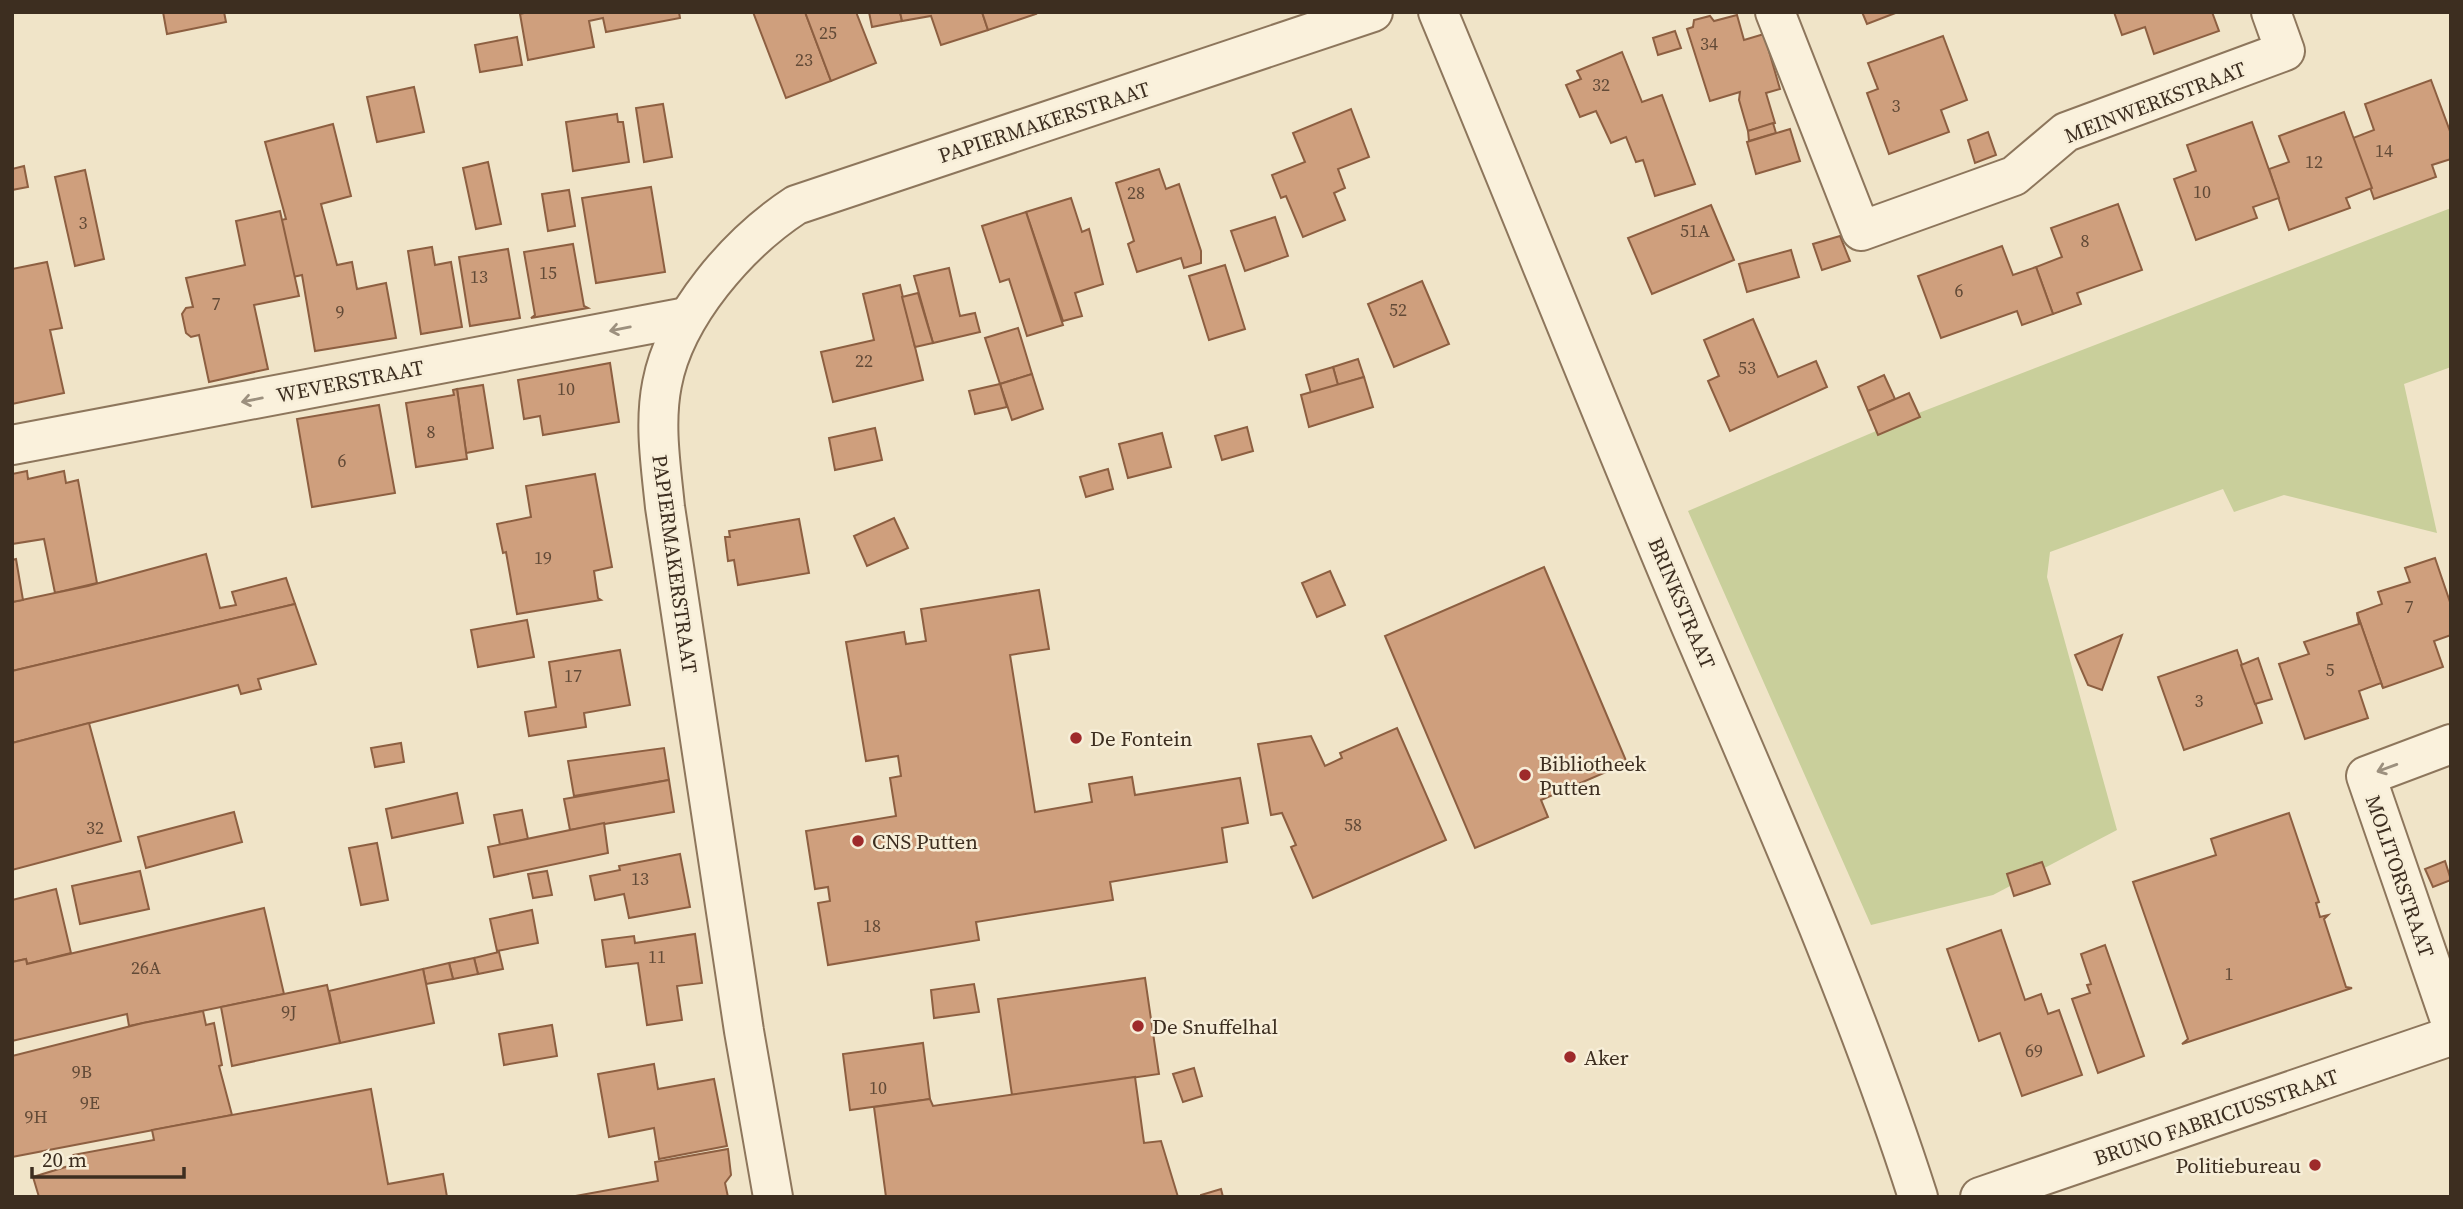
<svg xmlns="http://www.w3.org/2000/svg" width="2463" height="1209" font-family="'Source Serif 4',serif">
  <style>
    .green { fill: #c9cf9b }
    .building { fill: #cf9f7d; stroke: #8d5f41; stroke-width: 2 }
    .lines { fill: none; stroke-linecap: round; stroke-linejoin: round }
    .minor-casing { stroke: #8d765c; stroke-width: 42 }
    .minor { stroke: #faf1dc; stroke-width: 38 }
    .oneway { stroke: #9c907e }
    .poi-dot { fill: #9e2a2b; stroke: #f7eed8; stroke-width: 2.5 }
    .labels { text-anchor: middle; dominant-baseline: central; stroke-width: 5; stroke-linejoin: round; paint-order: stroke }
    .number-label { font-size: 18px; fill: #624a37 }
    .street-label { font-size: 21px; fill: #3d2e20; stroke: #f7eed8 }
    .poi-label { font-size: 21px; fill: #3d2e20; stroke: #f7eed8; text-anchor: start }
  </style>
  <rect width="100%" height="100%" fill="#f0e4c8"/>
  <!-- green -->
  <path class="green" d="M2451,208V367L2404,384L2437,533L2284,495L2234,512L2223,489L2050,552L2047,577L2117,830L1993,895L1871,925L1688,511L1916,414Z"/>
  <!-- building -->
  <g class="building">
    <path d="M163,12H224L226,22L167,34Z"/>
    <path d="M528,12H679L680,18L606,32L603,18L589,21L594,47L528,60L520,14Z"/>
    <path d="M753,12H805L831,81L786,98Z"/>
    <path d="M805,12H856L876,63L831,81Z"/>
    <path d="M869,12H900L902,21L872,27Z"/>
    <path d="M900,12H982L988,30L941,45L931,16L902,21Z"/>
    <path d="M982,12H1035L1036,14L988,30Z"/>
    <path d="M1862,12H1898L1867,24Z"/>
    <path d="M2114,12H2212L2219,31L2154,54L2145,27L2122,35Z"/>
    <path d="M1737,15L1744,40L1764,34L1780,89L1766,93L1775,123L1748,131L1739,100L1740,92L1710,101L1687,29L1693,27L1694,20L1710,16L1714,21Z"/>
    <path d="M1675,31L1681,48L1658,55L1653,38Z"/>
    <path d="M1943,36L1967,100L1941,110L1949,132L1889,154L1867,93L1878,89L1868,63Z"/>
    <path d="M517,37L522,65L480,72L475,45Z"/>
    <path d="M1622,52L1642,102L1662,95L1695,184L1655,196L1643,160L1636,162L1626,137L1611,143L1596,111L1580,117L1566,85L1581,79L1577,71Z"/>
    <path d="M2431,80L2451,134V159L2432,165L2436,177L2374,199L2353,138L2374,130L2365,104Z"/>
    <path d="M414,87L424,132L377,142L367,97Z"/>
    <path d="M663,104L672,157L644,162L636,108Z"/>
    <path d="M1351,109L1369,157L1338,169L1345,188L1334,193L1345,220L1303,237L1286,196L1281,198L1272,175L1305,162L1293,133Z"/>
    <path d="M2344,112L2372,188L2346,198L2350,208L2289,230L2269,169L2289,162L2279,136Z"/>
    <path d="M617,114L618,122H623L629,162L573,171L566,122Z"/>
    <path d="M2252,122L2279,198L2253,207L2257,218L2196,240L2174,179L2196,171L2187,145Z"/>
    <path d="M1773,123L1776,133L1749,141L1748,131Z"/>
    <path d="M333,124L351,196L321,204L337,265L352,262L357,289L386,283L396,338L315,351L302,275L293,277L281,220L286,219L265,142Z"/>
    <path d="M1790,129L1800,161L1756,174L1747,142Z"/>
    <path d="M1988,132L1996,155L1975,163L1968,140Z"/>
    <path d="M488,162L501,224L476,229L463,168Z"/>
    <path d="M24,166L28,187L12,190V169Z"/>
    <path d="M1159,169L1166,189L1179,184L1201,251V263L1184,268L1181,258L1137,272L1128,244L1134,241L1116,183Z"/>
    <path d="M85,170L104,259L75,266L55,177Z"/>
    <path d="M651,187L665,272L596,283L582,198Z"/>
    <path d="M569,190L575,226L548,231L542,194Z"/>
    <path d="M1071,198L1082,232L1089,229L1103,284L1075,293L1082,316L1063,321L1026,212Z"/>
    <path d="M2118,204L2142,270L2077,293L2081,304L2053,314L2036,267L2062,257L2051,228Z"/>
    <path d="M1711,205L1734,260L1652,294L1628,238Z"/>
    <path d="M280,211L299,296L254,305L268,369L209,382L199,335L191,337L186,333L182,314L186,308L193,307L186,278L245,265L236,221Z"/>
    <path d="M1026,212L1063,325L1027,336L1009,279L1000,282L982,226Z"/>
    <path d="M1275,217L1288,256L1245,271L1231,231Z"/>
    <path d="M1840,236L1850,261L1822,270L1813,244Z"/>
    <path d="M573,244L584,306L588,308L531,318L535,315L524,252Z"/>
    <path d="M2002,246L2013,275L2036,267L2053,314L2022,325L2017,311L1941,338L1918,276Z"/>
    <path d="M432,247L435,265L451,262L462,327L421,334L408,251Z"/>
    <path d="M508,249L520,318L470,326L459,257Z"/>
    <path d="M1791,250L1799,277L1747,292L1739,264Z"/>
    <path d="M47,262L62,328L50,330L64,393L12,404V269Z"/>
    <path d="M1225,265L1245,329L1209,340L1189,276Z"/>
    <path d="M949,268L960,316L975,313L980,332L933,343L914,276Z"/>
    <path d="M1422,281L1449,344L1394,367L1368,304Z"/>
    <path d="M900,285L923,380L833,402L821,352L874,340L863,294Z"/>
    <path d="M918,293L933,343L915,347L902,297Z"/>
    <path d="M1753,319L1778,377L1816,361L1827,387L1730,431L1708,381L1719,376L1704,340Z"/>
    <path d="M1018,328L1032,374L1000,384L985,338Z"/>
    <path d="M1358,359L1364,377L1338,385L1333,367Z"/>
    <path d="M610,363L619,422L543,435L540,416L524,419L518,380Z"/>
    <path d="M1333,367L1338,385L1311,393L1306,375Z"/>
    <path d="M1032,374L1043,409L1012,420L1000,384Z"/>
    <path d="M1884,375L1895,399L1868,411L1858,387Z"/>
    <path d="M1364,377L1373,407L1309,427L1301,395Z"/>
    <path d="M1000,384L1007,407L975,414L969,391Z"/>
    <path d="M483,385L493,448L466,453L457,389Z"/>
    <path d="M457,389L467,459L416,467L406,403L454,395L453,390Z"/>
    <path d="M1909,393L1920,417L1878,435L1868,411Z"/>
    <path d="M379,405L395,493L312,507L297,419Z"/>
    <path d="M1247,427L1253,451L1222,460L1215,436Z"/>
    <path d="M875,428L882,460L835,470L829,438Z"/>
    <path d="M1162,433L1171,467L1128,478L1119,444Z"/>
    <path d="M1108,469L1113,489L1086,497L1080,477Z"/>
    <path d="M27,471L28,479L64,471L66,483L78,480L97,583L55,593L44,539L12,544V474Z"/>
    <path d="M595,474L612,567L594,571L598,598L601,600L517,614L506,552L503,553L497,524L531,517L526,486Z"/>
    <path d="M894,518L908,548L867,566L854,536Z"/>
    <path d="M799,519L809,573L738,585L734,560L728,561L725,537H730L729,531Z"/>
    <path d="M206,554L220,608L236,605L232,592L286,578L295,604L12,671V602L88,586Z"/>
    <path d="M2435,558L2451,605V635L2434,641L2443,667L2383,688L2357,613L2382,604L2378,592L2410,582L2405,568Z"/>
    <path d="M16,559L23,600L12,602V560Z"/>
    <path d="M1544,567L1627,763L1541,800L1548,817L1475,848L1385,636Z"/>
    <path d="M1330,571L1345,605L1317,617L1302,583Z"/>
    <path d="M1039,590L1049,649L1010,655L1035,812L1092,802L1089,784L1132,777L1135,795L1240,778L1248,823L1222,828L1227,862L1110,882L1113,900L976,922L979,940L828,965L818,903L830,901L828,887L815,889L806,831L896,816L890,778L901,776L898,756L866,761L846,642L904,632L906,644L926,641L921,609Z"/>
    <path d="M295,604L316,664L258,679L261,689L241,694L238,685L12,743V671Z"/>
    <path d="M2357,613L2383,688L2381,683L2359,691L2368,718L2305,739L2279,664L2309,654L2304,642L2359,624Z"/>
    <path d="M527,620L534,657L478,667L471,630Z"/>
    <path d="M2122,635L2102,690L2088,685L2075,655Z"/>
    <path d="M620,650L630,705L584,713L586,727L529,736L525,712L556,707L549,662Z"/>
    <path d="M2237,650L2262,723L2184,750L2158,677Z"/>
    <path d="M2258,658L2272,699L2255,704L2241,665Z"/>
    <path d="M89,723L121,841L12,870V743Z"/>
    <path d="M1397,728L1446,840L1313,898L1291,847L1296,845L1282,813L1271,815L1258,744L1311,736L1325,766L1342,758L1340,753Z"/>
    <path d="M401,743L404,762L375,767L371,748Z"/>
    <path d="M664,748L669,780L574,796L568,761Z"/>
    <path d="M669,780L674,812L570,830L564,799Z"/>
    <path d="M457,793L463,823L392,838L386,809Z"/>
    <path d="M522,810L528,839L500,845L494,815Z"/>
    <path d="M234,812L242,842L146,868L138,837Z"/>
    <path d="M2289,813L2319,902L2316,903L2320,917L2328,915L2324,919L2346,987L2352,988L2182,1044L2188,1039L2133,882L2216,855L2211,839Z"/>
    <path d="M604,823L608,853L494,877L488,847Z"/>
    <path d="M377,843L388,900L361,905L349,848Z"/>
    <path d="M680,854L690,907L629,918L624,894L595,900L590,876L620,870L619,866Z"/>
    <path d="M2445,861L2451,880L2433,887L2425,869Z"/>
    <path d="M2042,862L2050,884L2014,896L2007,874Z"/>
    <path d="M140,871L149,909L80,924L72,886Z"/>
    <path d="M547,871L552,895L533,898L528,874Z"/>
    <path d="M56,889L71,953L27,964L26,959L12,962V900Z"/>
    <path d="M264,908L284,994L129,1026L127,1014L12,1041V962L26,959L27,964Z"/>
    <path d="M532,910L538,943L497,951L490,919Z"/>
    <path d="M2001,930L2025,1000L2041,994L2048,1014L2059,1010L2082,1075L2022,1096L2000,1033L1979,1041L1947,949Z"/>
    <path d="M695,934L702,983L677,986L682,1020L647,1025L638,963L606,967L602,940L634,936L635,943Z"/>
    <path d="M2105,945L2144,1056L2098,1073L2072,999L2090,993L2087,985L2091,984L2081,954Z"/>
    <path d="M499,952L503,969L478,974L474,958Z"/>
    <path d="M474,958L478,974L453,979L449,963Z"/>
    <path d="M449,963L453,979L426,984L423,969Z"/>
    <path d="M423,969L434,1023L340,1043L329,991Z"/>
    <path d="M1145,978L1159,1074L1012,1095L998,999Z"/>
    <path d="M974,984L979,1012L934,1018L931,990Z"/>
    <path d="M327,985L340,1043L232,1066L221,1007Z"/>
    <path d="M203,1011L206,1025L214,1023L222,1065L219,1066L232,1115L12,1157V1056L143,1023Z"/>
    <path d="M552,1025L557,1056L504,1065L499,1034Z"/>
    <path d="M923,1043L930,1099L850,1110L843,1054Z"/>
    <path d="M654,1064L658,1089L714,1079L727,1146L659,1159L654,1128L609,1137L598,1074Z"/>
    <path d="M1194,1068L1202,1096L1183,1102L1173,1074Z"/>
    <path d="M1135,1077L1144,1143L1161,1141L1178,1197H886L874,1107L930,1099L933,1106Z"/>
    <path d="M371,1089L388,1184L443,1174L447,1197H39L33,1177L75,1164L73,1155L154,1140L152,1130Z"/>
    <path d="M728,1149L731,1175L725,1183L728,1197H570L658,1181L655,1162Z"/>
    <path d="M1221,1189L1223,1197H1201V1195Z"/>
  </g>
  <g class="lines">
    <!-- minor casing -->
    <g class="minor-casing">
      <g id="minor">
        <path d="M1438,12C1523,216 1604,421 1690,624C1771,813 1855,1001 1918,1197"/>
        <path d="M1775,12L1861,231L2014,176L2066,132L2285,51L2271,12"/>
        <path d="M12,445L687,317"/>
        <path d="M2451,744L2366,776L2451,1023"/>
        <path d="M773,1197L744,1031L665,507C661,467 654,424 662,384C675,315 738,243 796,205L1373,12"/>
        <path d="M1980,1197L2451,1036"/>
      </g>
    </g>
    <!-- minor -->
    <use href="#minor" class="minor"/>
  </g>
  <!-- one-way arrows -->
  <defs><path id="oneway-shaft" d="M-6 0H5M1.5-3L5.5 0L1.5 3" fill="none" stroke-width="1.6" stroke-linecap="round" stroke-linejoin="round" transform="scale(1.75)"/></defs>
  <g class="oneway">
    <use href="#oneway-shaft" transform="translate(620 329) rotate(169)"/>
    <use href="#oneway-shaft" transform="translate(252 400) rotate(169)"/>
    <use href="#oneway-shaft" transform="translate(2387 768) rotate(160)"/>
  </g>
  <!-- markers -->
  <g class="poi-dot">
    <circle cx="1076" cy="738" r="7"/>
    <circle cx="1525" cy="775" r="7"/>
    <circle cx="858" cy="841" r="7"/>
    <circle cx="1138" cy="1026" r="7"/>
    <circle cx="1570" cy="1057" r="7"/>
    <circle cx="2315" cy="1165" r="7"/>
  </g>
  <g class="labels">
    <!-- number labels -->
    <g class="number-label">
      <text x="828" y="32">25</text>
      <text x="1709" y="43">34</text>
      <text x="804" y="59">23</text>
      <text x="1601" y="84">32</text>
      <text x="1896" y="105">3</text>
      <text x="2384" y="150">14</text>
      <text x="2314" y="161">12</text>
      <text x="2202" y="191">10</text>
      <text x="1136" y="192">28</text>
      <text x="83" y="222">3</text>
      <text x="1695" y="230">51A</text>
      <text x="2085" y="240">8</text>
      <text x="548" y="272">15</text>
      <text x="479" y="276">13</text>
      <text x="1959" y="290">6</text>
      <text x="216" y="303">7</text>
      <text x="1398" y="309">52</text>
      <text x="340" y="311">9</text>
      <text x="864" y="360">22</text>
      <text x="1747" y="367">53</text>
      <text x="566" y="388">10</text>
      <text x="431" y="431">8</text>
      <text x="342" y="460">6</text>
      <text x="543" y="557">19</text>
      <text x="2409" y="606">7</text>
      <text x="2330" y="669">5</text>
      <text x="573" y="675">17</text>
      <text x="2199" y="700">3</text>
      <text x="1353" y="824">58</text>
      <text x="95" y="827">32</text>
      <text x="640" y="878">13</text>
      <text x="872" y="925">18</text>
      <text x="657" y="956">11</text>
      <text x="146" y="967">26A</text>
      <text x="2229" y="973">1</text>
      <text x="289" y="1011">9J</text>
      <text x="2034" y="1050">69</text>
      <text x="82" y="1071">9B</text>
      <text x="878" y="1087">10</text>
      <text x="90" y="1102">9E</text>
      <text x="36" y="1116">9H</text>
    </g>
    <!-- street labels -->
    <g class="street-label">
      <text transform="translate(2155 102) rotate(-21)">MEINWERKSTRAAT</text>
      <text transform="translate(1044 122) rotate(-18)">PAPIERMAKERSTRAAT</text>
      <text transform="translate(350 381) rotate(-11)">WEVERSTRAAT</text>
      <text transform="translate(675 564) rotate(82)">PAPIERMAKERSTRAAT</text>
      <text transform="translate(1682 603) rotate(67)">BRINKSTRAAT</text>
      <text transform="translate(2400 876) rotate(71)">MOLITORSTRAAT</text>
      <text transform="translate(2216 1117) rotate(-19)">BRUNO FABRICIUSSTRAAT</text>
    </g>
    <!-- poi labels -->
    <g class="poi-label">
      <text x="1090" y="738">De Fontein</text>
      <text x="1539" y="763">Bibliotheek<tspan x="1539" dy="24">Putten</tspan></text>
      <text x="872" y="841">CNS Putten</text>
      <text x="1152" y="1026">De Snuffelhal</text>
      <text x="1584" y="1057">Aker</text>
      <text x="2301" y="1165" text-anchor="end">Politiebureau</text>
    </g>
  </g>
  <!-- border -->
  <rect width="2463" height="1209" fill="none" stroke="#3d2e20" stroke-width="28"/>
  <!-- scale -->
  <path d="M32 1167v10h152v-10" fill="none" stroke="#3d2e20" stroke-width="3.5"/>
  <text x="42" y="1167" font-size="21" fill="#3d2e20" stroke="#f7eed8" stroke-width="5" paint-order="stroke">20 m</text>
</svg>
